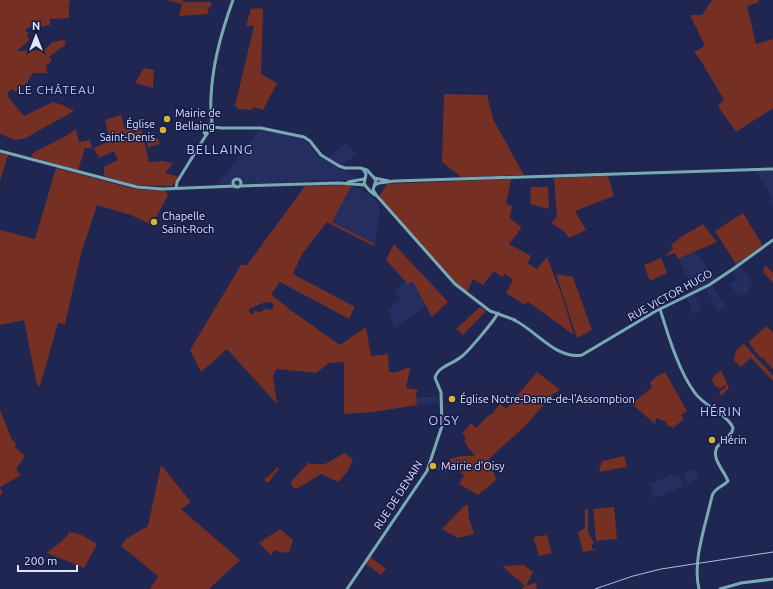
<svg xmlns="http://www.w3.org/2000/svg" width="773" height="589" font-family="Ubuntu,sans-serif">
  <style>
    .built { fill: #252e60 }
    .green { fill: #753023; fill-rule: evenodd }
    .lines { fill: none; stroke-linecap: round; stroke-linejoin: round }
    .secondary { stroke: #79aab4; stroke-width: 3 }
    .tram { stroke: #b4bbd6; stroke-width: 1 }
    .poi-dot { fill: #d7b434; stroke: #151b46; stroke-width: 1.5 }
    .labels { text-anchor: middle; dominant-baseline: central; stroke-width: 3; stroke-linejoin: round; paint-order: stroke }
    .poi-label { font-size: 11px; fill: #dfe5fc; stroke: #151b46; text-anchor: start }
    .street-label { font-size: 11px; fill: #dfe5fc; stroke: #151b46 }
    .neighbourhood-label { font-size: 12px; letter-spacing: 1px; fill: #c1cdf9; stroke: #151b46 }
    .quarter-label { font-size: 13px; letter-spacing: 1px; fill: #c1cdf9; stroke: #151b46 }
  </style>
  <rect width="100%" height="100%" fill="#1e2651"/>
  <!-- built -->
  <g class="built">
    <path d="M260,129L301,138L307,142L316,154L330,163L360,179L217,185Z"/>
    <path d="M346,142L357,155L341,165L328,158Z"/>
    <path d="M756,171H773V207L768,201L773,198Z"/>
    <path d="M352,185L371,196L379,203V216L375,244L332,222Z"/>
    <path d="M696,252L716,279L694,291L678,259Z"/>
    <path d="M740,265L753,284L747,288L750,291L739,297L730,284L735,281L736,282L739,281L732,271Z"/>
    <path d="M405,281L408,284L413,282L426,306L395,329L388,309L400,299L395,293L399,290L397,288Z"/>
    <path d="M712,285L726,306L719,311L705,289Z"/>
    <path d="M694,294L702,311L693,314L686,298Z"/>
    <path d="M439,396L440,404L437,405V403L417,405L416,398Z"/>
    <path d="M450,462V466L446,474L434,469L437,463L441,465V463Z"/>
    <path d="M695,469L699,476L687,484L683,473Z"/>
    <path d="M669,473H671L672,475L674,474L675,476L680,474L683,486L654,499L648,481H650L651,483L669,476Z"/>
  </g>
  <!-- green -->
  <g class="green">
    <path d="M0,0H70V2L69,3V18L50,19V25L40,27L35,24L25,30L29,34L27,36L30,40L17,51L44,50L53,42L63,40L66,42L64,46L49,57L52,60L48,65L46,64L47,73H33L26,84L20,86L16,92L13,89L8,92V97L24,116L53,102L63,105L74,111L26,138L15,140L0,134Z"/>
    <path d="M166,0H183V2H211V7L207,8L209,14L179,16L182,4Z"/>
    <path d="M712,0H758L759,2L747,6L756,44L773,39V108L736,132L718,106L724,100L701,61L694,52L705,46L690,15H702Z"/>
    <path d="M258,8L263,9L261,74L277,83L263,110L253,107L252,110L238,109L235,106L254,26H246L251,9Z"/>
    <path d="M144,68L154,70L153,88L135,83Z"/>
    <path d="M444,94L487,95L493,119L524,175L461,177L442,162Z"/>
    <path d="M121,115L125,129L133,125L135,132L141,129L149,162L162,161L173,163L165,173L179,177L172,186L135,185L104,176V167L118,160L114,151L99,158L94,148L110,141L105,120Z"/>
    <path d="M76,129L79,142L90,140L92,148H85L78,170L31,157L33,153L66,136Z"/>
    <path d="M158,138L160,144L148,147L146,140Z"/>
    <path d="M0,153L8,155L0,181Z"/>
    <path d="M56,168L135,189L165,191L168,195L152,225L131,215L97,205L81,254L65,324L58,323L40,386L37,385L24,320L0,325V230L35,239Z"/>
    <path d="M608,176L614,196L575,211L586,230L569,238L565,232L551,223L557,217L554,178Z"/>
    <path d="M511,179L506,204L512,206L510,218L521,227L520,230L509,244L531,256L528,262L529,264L537,269L547,257L562,296L574,335L528,302L525,305L506,293L513,280L505,274L502,277L494,271L483,285L473,279L467,292L452,280L379,197L387,184Z"/>
    <path d="M347,185H352L332,222L375,244L374,246L327,222L302,254L293,274L355,307L349,319L280,282L271,294L289,309L340,345L366,327L371,356L388,354L389,372C398,373 401,371 408,367L410,369L406,388L418,390L416,394L417,405L373,412L344,414V362L329,363L316,373L278,369L275,370L273,376L277,404L227,349L201,372L190,350L241,265H247L305,186ZM270,302L272,303L274,307L272,309L270,310L266,308L261,312L254,311L253,314H251L249,312V309L263,303Z"/>
    <path d="M531,187H548L549,207L548,209L530,204Z"/>
    <path d="M743,213L762,244V246L736,264L715,231Z"/>
    <path d="M703,224L717,242L678,259L675,253L664,257L673,249L671,245L681,237Z"/>
    <path d="M394,244L448,302L432,317L413,282L408,284L386,260Z"/>
    <path d="M661,258L667,273L650,281L644,265Z"/>
    <path d="M765,265L773,273V283L763,272Z"/>
    <path d="M556,274L573,277L592,330L577,338Z"/>
    <path d="M480,307L486,311L463,335L456,329Z"/>
    <path d="M767,326L773,333V369L762,357H760L748,342Z"/>
    <path d="M744,344L773,376V381L751,358L741,367L734,361L736,350Z"/>
    <path d="M721,370L729,388L721,396L719,393L720,391L725,388L726,385L719,389L717,386L715,387L712,379L714,376Z"/>
    <path d="M537,372L560,390L553,394L527,424L489,459L496,480L478,495L459,484L464,475L450,466V459L462,456H474C472,450 466,446 464,440L466,438L462,433L471,423L476,428L490,414L491,415L500,404L506,409Z"/>
    <path d="M665,372L687,411L681,415L684,419L673,428L665,424L667,422L656,418L655,424L632,404L652,387L650,382L655,379V377Z"/>
    <path d="M0,410L12,440L16,443L15,447L25,456L16,469L21,475L0,487L3,493L0,495Z"/>
    <path d="M345,453L353,460L347,472L338,482L321,474L296,489L293,486L292,487L291,482L309,462L311,464H325Z"/>
    <path d="M624,456L627,467L599,472L602,461Z"/>
    <path d="M161,465L191,502L181,509L240,560L209,589H150L158,576L121,546L126,539L148,526Z"/>
    <path d="M278,467L279,469L268,483L264,480Z"/>
    <path d="M468,504L469,519L474,534L458,538L442,529L463,507Z"/>
    <path d="M614,507L617,539L596,541L593,509Z"/>
    <path d="M585,509H588V532L594,543L592,544V549L597,550L583,552L578,532L585,528Z"/>
    <path d="M280,529L293,540L289,552L285,553L275,550L271,555L259,543Z"/>
    <path d="M69,532L82,535L97,544L84,568L47,553C54,546 65,541 69,532Z"/>
    <path d="M547,535L552,553L539,556L534,540V537Z"/>
    <path d="M370,557L386,569L381,575L365,563Z"/>
    <path d="M526,565L525,566L533,572L526,586L537,582L536,589H521L525,586L502,566Z"/>
  </g>
  <g class="lines">
    <!-- secondary -->
    <g class="secondary">
      <path d="M212,126C212,117 210,107 211,98C212,66 222,30 233,0"/>
      <path d="M213,127L221,128H261L304,137L310,141L321,155L339,166L345,168H360L367,170L376,180L373,190L377,196L455,284L490,311L515,320"/>
      <path d="M207,134H205L204,132L208,129L210,124"/>
      <path d="M0,151L137,187L162,189L236,186"/>
      <path d="M363,169L366,174L364,184L370,191L375,195"/>
      <path d="M374,178L389,181"/>
      <circle cx="237" cy="183" r="4"/>
      <path d="M348,182L364,179"/>
      <path d="M375,185L379,183L395,181L773,169"/>
      <path d="M240,186L339,183L365,185"/>
      <path d="M176,188L177,182L208,132L211,130"/>
      <path d="M660,309C668,335 679,372 695,393C703,405 729,416 733,428L732,432L717,447C711,459 724,470 728,481C723,487 714,488 712,496C706,524 692,561 699,589"/>
      <path d="M514,320C536,330 556,360 582,355L656,311L709,285L733,269L773,240"/>
      <path d="M347,589L427,471L442,426L441,392L435,378C438,366 453,364 461,357C468,352 494,321 498,313"/>
      <path d="M720,589L741,583L773,579"/>
    </g>
    <!-- tram -->
    <path class="tram" d="M595,589L633,576L661,569L773,552"/>
  </g>
  <!-- markers -->
  <g class="poi-dot">
    <circle cx="167" cy="119" r="4"/>
    <circle cx="163" cy="130" r="4"/>
    <circle cx="154" cy="222" r="4"/>
    <circle cx="452" cy="399" r="4"/>
    <circle cx="712" cy="440" r="4"/>
    <circle cx="433" cy="466" r="4"/>
  </g>
  <g class="labels">
    <!-- poi labels -->
    <g class="poi-label">
      <text x="175" y="113">Mairie de<tspan x="175" dy="13">Bellaing</tspan></text>
      <text x="155" y="124" text-anchor="end">Église<tspan x="155" dy="13">Saint-Denis</tspan></text>
      <text x="162" y="216">Chapelle<tspan x="162" dy="13">Saint-Roch</tspan></text>
      <text x="460" y="399">Église Notre-Dame-de-l'Assomption</text>
      <text x="720" y="440">Hérin</text>
      <text x="441" y="466">Mairie d'Oisy</text>
    </g>
    <!-- street labels -->
    <g class="street-label">
      <text transform="translate(670 295) rotate(-29)">RUE VICTOR HUGO</text>
      <text transform="translate(398 495) rotate(-57)">RUE DE DENAIN</text>
    </g>
    <!-- neighbourhood labels -->
    <g class="neighbourhood-label">
      <text x="57" y="89">LE CHÂTEAU</text>
    </g>
    <!-- quarter labels -->
    <g class="quarter-label">
      <text x="220" y="149">BELLAING</text>
      <text x="721" y="411">HÉRIN</text>
      <text x="444" y="420">OISY</text>
    </g>
  </g>
  <!-- north arrow -->
  <g transform="translate(36 36)" stroke="#151b46" stroke-width="3" paint-order="stroke">
  <path d="M0-3L7 15L0 10L-7 15Z" fill="#dfe5fc"/>
  <text y="-6" font-size="11" font-weight="bold" text-anchor="middle" fill="#dfe5fc">N</text>
  </g>
  <!-- scale -->
  <path d="M18 565v6h59v-6" fill="none" stroke="#dfe5fc" stroke-width="2"/>
  <text x="24" y="565" font-size="12" fill="#dfe5fc" stroke="#151b46" stroke-width="3" paint-order="stroke">200 m</text>
</svg>
